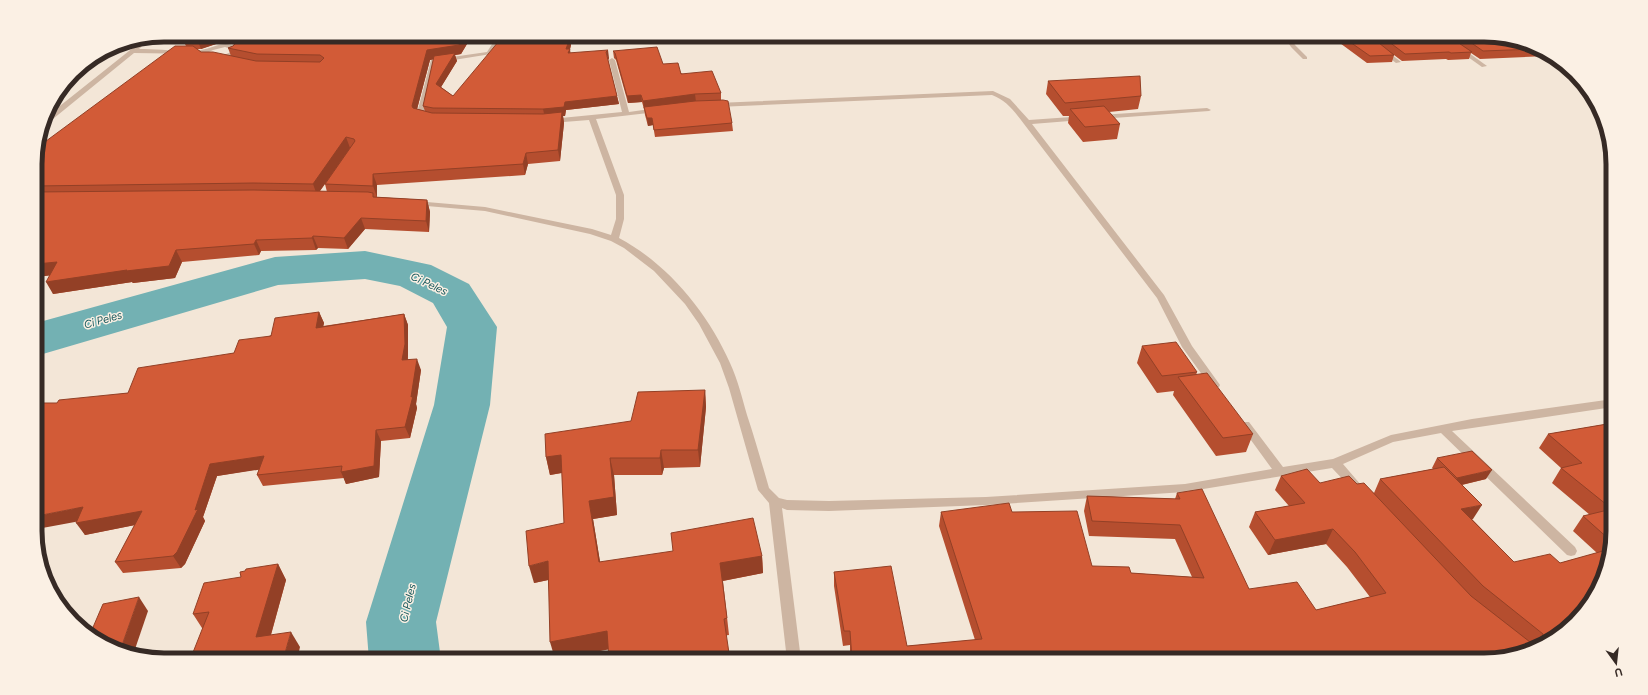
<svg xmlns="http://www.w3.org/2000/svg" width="1648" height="695" font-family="Figtree,sans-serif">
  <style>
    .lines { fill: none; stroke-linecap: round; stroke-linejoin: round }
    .river { fill: #73b1b3; fill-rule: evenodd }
    .minor { fill: #cdb5a2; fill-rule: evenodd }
    .wall { fill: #b54e2f; fill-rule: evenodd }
    .shaded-wall { fill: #934026 }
    .building { fill: #d25b37; stroke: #934026 }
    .labels { text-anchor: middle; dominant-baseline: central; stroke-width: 3; stroke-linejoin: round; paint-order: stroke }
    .water-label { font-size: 11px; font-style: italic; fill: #17585c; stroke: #fbf0e4 }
    .rim { fill: none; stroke: #362a25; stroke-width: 5 }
  </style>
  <rect width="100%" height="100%" fill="#f3e6d7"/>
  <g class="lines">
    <!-- river -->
    <path class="river" d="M365,251L431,265L469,284L497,327L490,405L436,622L441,660H369L366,622L434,405L447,327L433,303L400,286L365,279L278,285L36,356V323L275,257Z"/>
    <!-- minor -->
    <g class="minor">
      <path d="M498,35H504L491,54L435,63L424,116L429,119L425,121L416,117L431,60L487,52Z"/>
      <path d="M1283,35H1289L1295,45L1307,57V59H1303L1291,47Z"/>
      <path d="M1360,35H1367L1401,62L1396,63Z"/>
      <path d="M1437,35H1444L1487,66L1482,67Z"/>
      <path d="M152,37L139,49C157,49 184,52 201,50C215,48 223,39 239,48L240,51C231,60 215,62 203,59L198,54L134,53L48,123H44L46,117L144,39ZM225,47L234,50C225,56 217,57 207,56L205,54L213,50Z"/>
      <path d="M612,58L615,60L629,112L657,108L661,110L657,112L596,119L624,195V219L619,238C668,264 708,313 730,363C738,380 742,398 747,415C755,439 762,464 769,488L779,498L787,500L829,501L986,497L1185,484L1272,469L1240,425L1241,422H1249L1283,467L1333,459L1391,435L1472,419L1613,399V407L1452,431L1575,547L1577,551L1575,555L1571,556L1567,555L1441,433L1393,442L1343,464L1361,485L1359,488L1355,489L1351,488L1332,468L1185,492L986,505L829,511L787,510L782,508L801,660H787L769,503L758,490L729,388L720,363L699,324L685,304L654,271L624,248L611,241L590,234L485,211L415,205L411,203L415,201L485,207L592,229L611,235L616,219V195L589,120L551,123L547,121L551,119L622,112L609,60Z"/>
      <path d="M993,91L1010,99L1029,120L1085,116V120H1082L1032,124L1164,295L1192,346L1220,385L1219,387H1211L1182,347L1157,298L1024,124C1015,112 1006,100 992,95L717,107L714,105L717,103Z"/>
      <path d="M1207,108L1211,110L1209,111L1100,119L1096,117L1100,115Z"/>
    </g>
  </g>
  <!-- wall -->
  <g class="wall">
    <path d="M190,35H469L470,39L461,54L455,55L457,61L441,87L453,96L563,35L562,38H570L571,45L570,49V53L609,58L608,60L619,104L566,110L565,116H563L564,123L560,161L528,164L525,175L377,185V197L427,200L430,212L429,232L365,229L348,249L318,248L316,250L261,251L259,255L182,262L175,278L133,283L132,282L53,294L50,275L36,277L35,156L186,46L183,40ZM219,43H229L235,45L233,46L228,48L231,56L201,52L197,49H201ZM434,59L423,106L425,111L417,109L430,60ZM325,184L327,192L320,191Z"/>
    <path d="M1329,35H1369L1385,48L1369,35H1447L1448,36V35H1484L1526,42L1547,56L1480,59L1471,53L1469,59L1448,60L1446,59L1402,61L1394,55L1392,62L1367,63Z"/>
    <path d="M613,51L663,64L721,93V100L732,123L733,131L655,137L653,125L648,126L645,115L644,108V109L642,102L628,103L616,60L614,58Z"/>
    <path d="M1048,81L1141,96L1138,109L1109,112L1120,124L1117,139L1083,142L1068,123L1069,116H1063L1046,94Z"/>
    <path d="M319,312L324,323L323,326L404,314L408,325V360L421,370L416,404L417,408L410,438L381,441L379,477L346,484L344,478L263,486L257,475L259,469L217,476L203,517L205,521L185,564L181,568L123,573L115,562L135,525L85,535L77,522L57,403L128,393L234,353Z"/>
    <path d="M1142,346L1197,372L1196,375L1253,434L1246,452L1216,456L1173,395L1174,391L1157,393L1137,363Z"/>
    <path d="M705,390L706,407L700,467L664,468L662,475H614L617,515L593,519L600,562L762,556L763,573L723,581L729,635L608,649L555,659L548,580L534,583L564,523L562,473L550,475L546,457Z"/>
    <path d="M1613,423V531L1606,573L1562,633L1492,660H850V645L843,646L834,586V572L907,646L975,640L939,526L941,512H1012L1092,566L1131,573L1192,577L1175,539L1089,536L1084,511L1087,496L1175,499L1177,493L1249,589L1316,610L1370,597L1347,567L1326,544L1268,555L1249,527L1255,512L1289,506L1275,490L1281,476L1320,483L1357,484L1374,493L1380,479L1433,469L1432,468L1437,458L1486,479L1462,485L1473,519H1472L1514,562L1560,563L1597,553L1573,531L1583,516L1590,515L1552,483L1561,468L1539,448L1548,434Z"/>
    <path d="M278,564L286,580L271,635L300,647L202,628L193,614L241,577Z"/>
  </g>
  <!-- shaded-wall -->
  <g class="shaded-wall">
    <path d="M211,35H215L219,43L201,49L197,39Z"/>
    <path d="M465,35H469L470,39L461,54L455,55L457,61L438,92L436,84L453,56L430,60L415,117L412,106L427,50Z"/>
    <path d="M559,35H563L559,46L557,38Z"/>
    <path d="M570,38L571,45L570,49L571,57L570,61L566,49Z"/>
    <path d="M123,43L58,94L79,67L115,45Z"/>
    <path d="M608,50L609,58L608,60L606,52Z"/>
    <path d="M695,94L696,102L644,109L643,101Z"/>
    <path d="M641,95L642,102L628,103L627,96Z"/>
    <path d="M617,96L619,104L566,110L565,116H563L564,123L560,161L558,150L545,118L543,109L565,102Z"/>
    <path d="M647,118H652L653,125L648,126Z"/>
    <path d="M346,137L350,148L317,195L313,184Z"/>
    <path d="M526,153L528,164L525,175L523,164Z"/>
    <path d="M373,174L377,185V197L373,186Z"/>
    <path d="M427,200L430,212L429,232L426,221Z"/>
    <path d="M361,218L365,229L348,249L344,238Z"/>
    <path d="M313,236L318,248L316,250L312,238Z"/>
    <path d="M256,240L261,251L259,255L254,244Z"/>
    <path d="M176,250L182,262L175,278L133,283L132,282L53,294L46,282Z"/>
    <path d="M57,262L64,274L36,277V264Z"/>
    <path d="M319,312L324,323L321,339L316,328Z"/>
    <path d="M404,314L408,325V355L406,372L402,360Z"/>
    <path d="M417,359L421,370L416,404L417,408L410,438L405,427Z"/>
    <path d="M705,390L706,407L700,467L698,450Z"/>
    <path d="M376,430L381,441L379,477L346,484L341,472Z"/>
    <path d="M661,450L664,468L662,475L660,458Z"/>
    <path d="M561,455L566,472L550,475L546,457Z"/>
    <path d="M264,456L270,468L217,476L203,517L205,521L185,564L181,568L173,556L195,510L210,464Z"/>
    <path d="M610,458L614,475L617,515L593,519L603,580L599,562L589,501Z"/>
    <path d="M1492,470L1486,479L1452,487L1457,478Z"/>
    <path d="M1482,505L1473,519L1453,523L1461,509Z"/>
    <path d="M83,507L91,519L37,529V516Z"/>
    <path d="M142,511L150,522L85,535L76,523Z"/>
    <path d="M1333,529L1326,544L1268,555L1275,540Z"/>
    <path d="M762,556L763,573L722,581L720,563Z"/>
    <path d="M548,561L553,579L534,583L529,566Z"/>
    <path d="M278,564L286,580L266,652L256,637Z"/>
    <path d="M139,597L148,611L133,655L122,653L120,651Z"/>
    <path d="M607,631L611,649L555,659L550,642Z"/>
    <path d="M291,632L300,647L297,660H283Z"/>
  </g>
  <!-- building -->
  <g class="building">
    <path d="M190,35H211L197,39L183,40Z"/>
    <path d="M230,35H465L459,45L427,50L412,106L413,108L432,113L543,114L562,112L558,150L526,153L523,164L373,174V186L325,184L355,141L354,139L346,137L313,184L253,183L35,186V156L38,147L175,46H193L201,52H213L256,61L320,62L324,58L320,55L257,54L228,48L233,46L238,41L236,37Z"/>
    <path d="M504,35H559L557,38H570L566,49H570L568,53L608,50L606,52L617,96L565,102L564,107L543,109L433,108L423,106L434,56L455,53L436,84L453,96Z"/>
    <path d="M1340,35H1369L1394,55L1370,56Z"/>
    <path d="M1380,35H1447L1472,52L1451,53L1449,52L1405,54Z"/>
    <path d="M1460,35H1484L1526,42L1536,49L1483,51Z"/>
    <path d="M657,47L663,64L678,63L681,74L712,71L721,93L695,94L643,101L641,95L627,96L615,53L613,51Z"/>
    <path d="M1140,76L1141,96L1065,103L1048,81Z"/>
    <path d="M723,100L728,101L732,123L654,130L652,118H647L644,107L695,101Z"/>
    <path d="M1104,106L1120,124L1085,127L1070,109Z"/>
    <path d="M253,190L368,192L373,193V197L427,200L426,221L361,218L344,238L313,236L312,238L256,240L254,244L176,250L169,266L126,271L127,270L46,282L57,262L36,264L35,192Z"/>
    <path d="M319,312L316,328L404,314L405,344L402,360L417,359L411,397L413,396L405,427L376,430L374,466L341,472L342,466L257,475L264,456L210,464L195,510L198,509L177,552L173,556L115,562L142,511L76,523L83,507L37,516V403H57L59,400L128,393L138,368L234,353L239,340L271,336L275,318Z"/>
    <path d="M1176,342L1197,372L1162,376L1142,346Z"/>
    <path d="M1207,373L1253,434L1223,438L1178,377Z"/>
    <path d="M705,390L698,450H661L660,458H610L614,497L589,501L599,562L673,551L671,533L753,518L762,556L720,563L727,618L724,619L730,660H609L607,631L550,642L548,561L529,566L526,531L564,523L561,455L546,457L545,434L631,421L638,392Z"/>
    <path d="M1613,423V531L1611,541L1583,516L1612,509L1561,468L1582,463L1548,434Z"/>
    <path d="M1472,451L1492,470L1457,478L1437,458Z"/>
    <path d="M1444,467L1482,505L1461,509L1514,562L1550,554L1560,563L1610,549L1606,573L1586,609L1562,633L1526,653L1492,660H852L850,631H844L834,572L891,566L907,646L982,639L941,512L1009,503L1012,512L1077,511L1092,566L1129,567L1131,573L1204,578L1180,525L1092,521L1087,496L1180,499L1177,493L1202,489L1249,589L1297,582L1316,610L1386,593L1355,552L1333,529L1275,540L1255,512L1305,503L1281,476L1307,469L1320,483L1349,476L1357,484L1364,483L1471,596L1530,642L1543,637V634L1483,586L1380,479Z"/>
    <path d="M278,564L256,637L291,632L283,660H190L209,612L193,614L204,583L241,577L240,572L245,571L246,569Z"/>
    <path d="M139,597L120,651L91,632L103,604Z"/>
  </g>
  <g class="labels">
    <!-- water labels -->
    <g class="water-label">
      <text transform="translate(429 284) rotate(25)">Ci Peles</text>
      <text transform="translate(103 320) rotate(-16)">Ci Peles</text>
      <text transform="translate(408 603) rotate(-77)">Ci Peles</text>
    </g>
  </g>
  <!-- crop -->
  <path d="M0 0H1648V695H0ZM164 42H1484A122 122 0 0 1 1606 164V531A122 122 0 0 1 1484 653H164A122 122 0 0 1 42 531V164A122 122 0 0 1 164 42Z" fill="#fbf0e4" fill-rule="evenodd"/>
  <path class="rim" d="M164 42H1484A122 122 0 0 1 1606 164V531A122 122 0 0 1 1484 653H164A122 122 0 0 1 42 531V164A122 122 0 0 1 164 42Z"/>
  <!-- north arrow -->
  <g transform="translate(1616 663) rotate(165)" stroke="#fbf0e4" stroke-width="3" paint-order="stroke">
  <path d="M0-3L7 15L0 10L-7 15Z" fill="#362a25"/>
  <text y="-6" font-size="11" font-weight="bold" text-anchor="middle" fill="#362a25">U</text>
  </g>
</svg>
